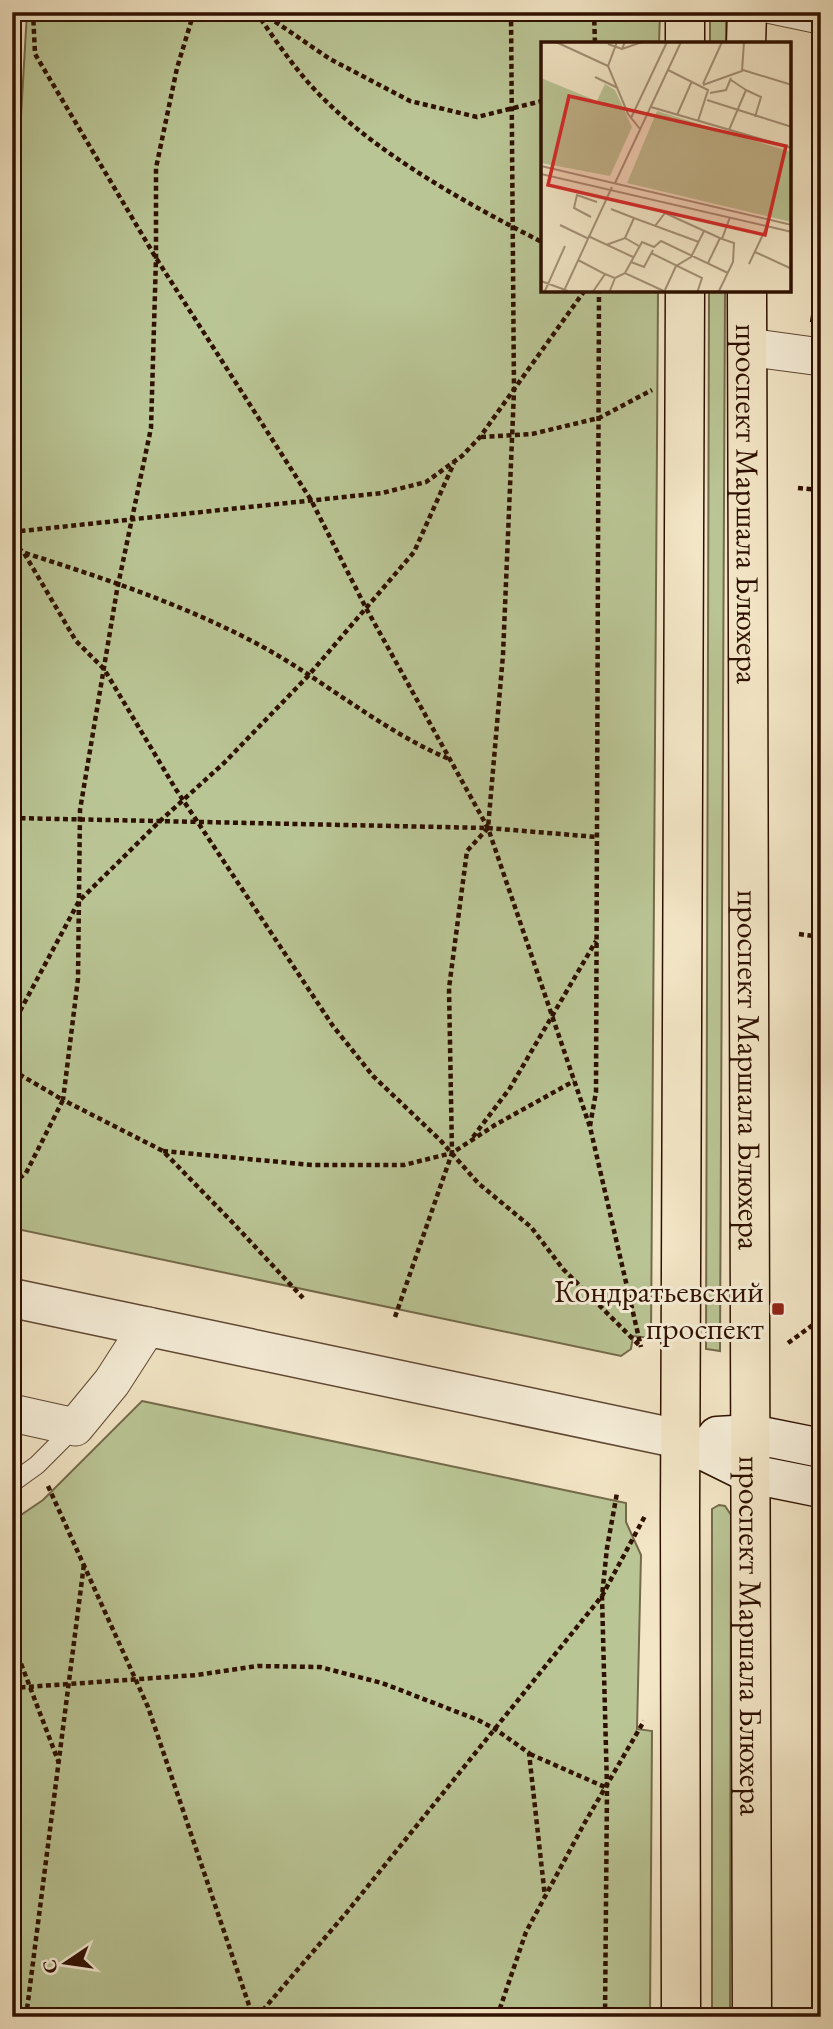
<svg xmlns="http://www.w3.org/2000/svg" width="833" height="2029" font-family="'EB Garamond',serif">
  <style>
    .green { fill: #bac595; stroke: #746a4a; stroke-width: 2 }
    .building { fill: #d7917e; stroke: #2e1000; stroke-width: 2 }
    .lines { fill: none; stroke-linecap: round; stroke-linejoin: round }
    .service-casing { stroke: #5f4632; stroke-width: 20 }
    .minor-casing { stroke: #5f4632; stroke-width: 39 }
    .tertiary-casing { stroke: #5f4632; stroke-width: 41 }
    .secondary-casing { stroke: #2e1000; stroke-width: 41 }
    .primary-casing { stroke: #2e1000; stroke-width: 41 }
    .path { stroke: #2e1000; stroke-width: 4.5; stroke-dasharray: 5 3.5; stroke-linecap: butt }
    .service { stroke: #f7efda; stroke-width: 18 }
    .minor { stroke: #f7efda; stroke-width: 37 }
    .tertiary { stroke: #f7efda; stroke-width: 38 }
    .secondary { stroke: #f7efda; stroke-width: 38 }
    .primary { stroke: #f3e6c6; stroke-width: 38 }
    .poi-dot { fill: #8f2418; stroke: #f7efda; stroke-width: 2.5 }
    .labels { text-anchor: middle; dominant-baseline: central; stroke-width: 6; stroke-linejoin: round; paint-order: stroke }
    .street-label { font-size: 32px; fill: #2e1000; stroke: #f7efda }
    .poi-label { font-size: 32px; fill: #2e1000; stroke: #f7efda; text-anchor: end }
    .inset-road { fill: none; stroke: #a49077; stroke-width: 2 }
    .view { fill: #d62828; fill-opacity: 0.15; stroke: #d62828; stroke-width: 3.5 }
    .inset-edge { fill: none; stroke: #2e1000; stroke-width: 3.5 }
  </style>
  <rect width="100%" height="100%" fill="#f3e6c6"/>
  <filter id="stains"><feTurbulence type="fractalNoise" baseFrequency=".00286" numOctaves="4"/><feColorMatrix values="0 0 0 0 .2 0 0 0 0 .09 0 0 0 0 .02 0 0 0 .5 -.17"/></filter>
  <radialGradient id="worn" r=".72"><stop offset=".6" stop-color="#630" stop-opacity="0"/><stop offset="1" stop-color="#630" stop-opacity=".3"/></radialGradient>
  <!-- green -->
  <g class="green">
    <path d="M27,12H660L659,44H542V290L658,291L651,1338L633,1336L631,1349L621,1356L12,1228V273Z"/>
    <rect x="710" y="12" width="16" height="32"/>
    <path d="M725,291L720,1351L706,1349L709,291Z"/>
    <path d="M142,1401L626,1503V1522L641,1555L637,1729L652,1731L650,2017H12V1521L43,1500Z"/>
    <path d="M719,1505L725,1506L731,1515L730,2017H712V1509Z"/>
  </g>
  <!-- building -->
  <path class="building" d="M816,289L821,290V322L811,321Z"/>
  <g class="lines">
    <!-- service casing -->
    <g class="service-casing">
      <g id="service">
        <path d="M760,12L821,25"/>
        <path d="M12,1483L37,1465L75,1427"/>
      </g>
    </g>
    <!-- minor casing -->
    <g class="minor-casing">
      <g id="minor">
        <path d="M747,347L821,357"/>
        <path d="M12,1413L75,1427L112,1382L148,1326"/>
      </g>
    </g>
    <!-- tertiary casing -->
    <g class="tertiary-casing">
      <path id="tertiary" d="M12,1298L680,1439"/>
    </g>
    <!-- secondary casing -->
    <g class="secondary-casing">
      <g id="secondary">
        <path d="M717,1436L751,1434L821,1448"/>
        <path d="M680,1439L751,1474L821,1488"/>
      </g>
    </g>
    <!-- primary casing -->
    <g class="primary-casing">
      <g id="primary">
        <path d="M685,44V12"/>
        <path d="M746,44L747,12"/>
        <path id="s1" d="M747,290L752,2017"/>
        <path d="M681,2017L680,1516L685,290"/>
      </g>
    </g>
    <!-- path -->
    <g class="path">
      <path d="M33,12L35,54L156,258L311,500L366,608L488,828L590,1127L641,1347"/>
      <path d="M194,12L177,68L156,168V258L151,428L117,590L80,810L78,979L63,1100L163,1151L233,1223L303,1298"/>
      <path d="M256,12C278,44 300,77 329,104C386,159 471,206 542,242"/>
      <path d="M261,12L330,59L410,101L477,117L542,101"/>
      <path d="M594,12L595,44"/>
      <path d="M481,437L532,434L599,418L652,390"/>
      <path d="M798,488L821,490"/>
      <path d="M12,532L382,493L426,482L462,456L480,437L585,290"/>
      <path d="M12,542L24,553L76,641L104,669L175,788L333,1026L373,1076L440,1140L478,1183L531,1227L563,1269L640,1346"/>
      <path d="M25,553C100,577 173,601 244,637C315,672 376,728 449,759"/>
      <path d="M12,818L488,828L597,837"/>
      <path d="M799,934L821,937"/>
      <path d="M12,1026L79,901L160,821L224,763L308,676L414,552L454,463"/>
      <path d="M12,1070L63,1100L26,1173L12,1184"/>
      <path d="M590,1126L596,1092L599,290"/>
      <path d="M473,1137L510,1088L596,941"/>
      <path d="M163,1151L312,1165H404L452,1153L449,988L467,851L488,828L503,655L514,391L511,12"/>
      <path d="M395,1317L452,1153L495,1125L574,1081"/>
      <path d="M788,1343L821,1319"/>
      <path d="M48,1486L148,1707L253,2017"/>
      <path d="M12,1640L59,1763"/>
      <path d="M12,1688L197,1675L258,1666L320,1667L382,1683L478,1720L495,1729L529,1753L545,1897"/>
      <path d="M530,1754L607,1788"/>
      <path d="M26,2017L84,1564"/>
      <path d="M257,2017L347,1912L602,1596L645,1516"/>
      <path d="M497,2017L526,1932L584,1824L644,1721"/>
      <path d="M605,2017L607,1788L602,1596L607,1548L617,1493"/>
    </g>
    <!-- service -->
    <use href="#service" class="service"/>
    <!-- minor -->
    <use href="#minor" class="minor"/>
    <!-- tertiary -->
    <use href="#tertiary" class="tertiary"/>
    <!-- secondary -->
    <use href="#secondary" class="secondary"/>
    <!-- primary -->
    <use href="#primary" class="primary"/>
  </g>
  <!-- markers -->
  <rect class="poi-dot" x="771" y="1302" width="14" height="14" rx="3.5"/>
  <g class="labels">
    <!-- street labels -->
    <g class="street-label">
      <text stroke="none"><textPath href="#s1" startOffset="214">проспект Маршала Блюхера</textPath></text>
      <text stroke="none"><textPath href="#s1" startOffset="780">проспект Маршала Блюхера</textPath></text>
      <text stroke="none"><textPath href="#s1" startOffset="1346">проспект Маршала Блюхера</textPath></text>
    </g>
    <!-- poi labels -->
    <g class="poi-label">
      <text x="764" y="1291">Кондратьевский<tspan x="764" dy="37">проспект</tspan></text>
    </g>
  </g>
  <!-- overview -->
  <g transform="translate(541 42)">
    <rect width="250" height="250" fill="#f3e6c6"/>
    <path d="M0,36L56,59L64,42L74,48L91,85L69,134L0,121ZM116,69L250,110V180L86,141Z" fill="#bac595"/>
    <path class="inset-road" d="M15,0L67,24M76,0L67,24L87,72L99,87M67,2L81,7L84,0M81,7L101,0M127,28L167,48L157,79M202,28L251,43M54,35L77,46M162,42L181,0M162,43L201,29L203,0M205,48L220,55L214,75M169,51L185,48L190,36M166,58L251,85M110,65L251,106M136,73L151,39M90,76L126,0M188,88L205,48L190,38M0,124L251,183M0,132L251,190M74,141L140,0M70,167L93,176M50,175L33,166L36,153L56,160M19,183L48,197M114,184L124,171L181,197M47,194L92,215M84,196L93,176L158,200M65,203L84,196L98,204M214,210L251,227M110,211L161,236L156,251M37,218L64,232L51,251M90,220L103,225L112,208M167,221L179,196M208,222L226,184M84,231L101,200L113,205L120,199L187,231M64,232L74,236L68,251M74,236L84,231L125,250M0,239L27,249M124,248L135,224L150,215L163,189M3,251L24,204M22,251L71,145M177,251L192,220L193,201L181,197L189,175"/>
    <path class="view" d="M28,54L245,104L224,193L7,143Z"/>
    <rect width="250" height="250" class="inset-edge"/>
  </g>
  <!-- margin -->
  <rect width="833" height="2029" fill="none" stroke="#f3e6c6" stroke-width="42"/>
  <rect x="14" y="14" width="805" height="2001" fill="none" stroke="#2e1000" stroke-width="3.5"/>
  <rect x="21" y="21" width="791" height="1987" fill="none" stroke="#2e1000" stroke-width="2"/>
  <!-- north arrow -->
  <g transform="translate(66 1963) rotate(257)" stroke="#f7efda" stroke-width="5" paint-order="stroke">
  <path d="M0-5L12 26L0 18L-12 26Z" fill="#2e1000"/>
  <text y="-10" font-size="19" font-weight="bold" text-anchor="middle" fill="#2e1000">С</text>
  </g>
  <rect width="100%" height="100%" filter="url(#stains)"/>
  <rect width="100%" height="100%" fill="url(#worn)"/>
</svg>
